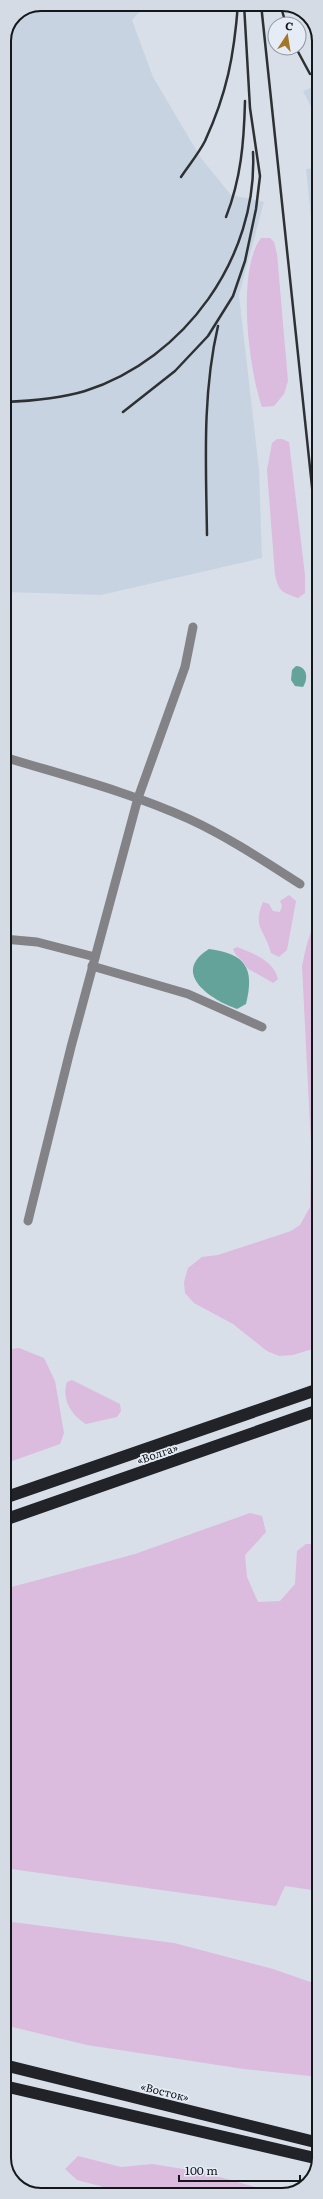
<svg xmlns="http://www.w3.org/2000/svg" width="323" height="2199" font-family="Literata,serif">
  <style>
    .built { fill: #c8d3e2 }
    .green { fill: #dbbbde }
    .water { fill: #63a39a }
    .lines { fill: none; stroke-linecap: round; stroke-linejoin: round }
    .street { stroke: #838387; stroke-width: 9 }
    .highway { stroke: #222229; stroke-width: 12 }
    .rail { stroke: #2d3134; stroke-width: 2.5 }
    .labels { text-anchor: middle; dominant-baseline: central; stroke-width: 3.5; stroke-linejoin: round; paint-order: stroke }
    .street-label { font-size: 11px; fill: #15181b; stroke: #e5ecf5 }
    .rim { fill: none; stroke: #15181b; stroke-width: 2 }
  </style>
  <rect width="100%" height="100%" fill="#d8dfe8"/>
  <!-- built -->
  <g class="built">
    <path d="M41,4H147L132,20L153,77L201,158L231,195L264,202L239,295L259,469L262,558L101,595L4,592V41L15,15Z"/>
    <path d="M319,84V123L303,91Z"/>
    <path d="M319,167V294L306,169Z"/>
  </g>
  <!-- green -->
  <g class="green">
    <path d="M261,238H270L274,242L277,254L288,381L284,394L274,406L262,407C249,371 236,271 261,238Z"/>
    <path d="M277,439H282L289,442L305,575V593L298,598C282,592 279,592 275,575L267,470L272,443Z"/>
    <path d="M289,895L296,901L287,950L279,957L271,953C265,929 252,928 263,902L269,904L273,911L280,912L282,906L280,901Z"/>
    <path d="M319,919V1347L293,1355L279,1356L267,1351L233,1324L194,1303L185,1293L184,1282L188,1268L202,1257L218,1255L291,1231L300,1225L310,1207L311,1145L302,966C306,949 308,932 319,919Z"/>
    <path d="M237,947C253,953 274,961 278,979L273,983L247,968C244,960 236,958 233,949Z"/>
    <path d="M19,1348L44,1358L55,1381L64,1433L60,1444L4,1464V1350Z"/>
    <path d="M72,1380L120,1404L121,1411L117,1417L86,1424C72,1416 61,1399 67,1382Z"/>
    <path d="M250,1513L262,1516L266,1532L245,1555L247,1577L258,1602L280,1601L295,1584L297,1551L306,1544H319V1891L285,1886L276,1906L4,1868V1589L135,1554Z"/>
    <path d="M4,1921L174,1943L273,1969L319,1985V2077L244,2069L87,2045L4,2025Z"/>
    <path d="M78,2156L121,2167L152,2164L202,2172L283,2195H134L77,2180L65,2169Z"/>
  </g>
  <!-- water -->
  <g class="water">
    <path d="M296,666C308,667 308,679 303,687L295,686L291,680L292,670Z"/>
    <path d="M209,949C245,954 255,967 246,1004L237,1009C211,1000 170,973 209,949Z"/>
  </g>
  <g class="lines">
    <!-- street -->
    <g class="street">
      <path d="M4,757C66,776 130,792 189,819C228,837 264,861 300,884"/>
      <path d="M4,939L37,942L95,957"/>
      <path d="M92,966L188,994L262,1027"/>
      <path d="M28,1221L71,1047L138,798L185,667L193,627"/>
    </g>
    <!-- highway -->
    <g class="highway">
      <path d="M4,1498L319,1389"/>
      <path d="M4,1520L319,1410"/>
      <path d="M4,2065L319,2143"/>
      <path d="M4,2086L319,2159"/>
    </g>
    <!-- rail -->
    <g class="rail">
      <path d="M261,4L319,553"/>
      <path d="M280,4L286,24"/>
      <path d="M296,48L310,74"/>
      <path d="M181,177C189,165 199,153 205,141C227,93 234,56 238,4"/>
      <path d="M226,217C241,179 244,142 245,101"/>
      <path d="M4,402C31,401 59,399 85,391C185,359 258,257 253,152"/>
      <path d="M123,412L175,371L208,336L233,296L245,261L256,209L260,176L250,108L244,4"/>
      <path d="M207,535C206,465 202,395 218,326"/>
    </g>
  </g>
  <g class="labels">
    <!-- street labels -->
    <g class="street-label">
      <text transform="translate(157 1453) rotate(-19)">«Волга»</text>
      <text transform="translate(165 2091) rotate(14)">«Восток»</text>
    </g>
  </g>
  <!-- crop -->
  <path d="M0 0H323V2199H0ZM41 11H282A30 30 0 0 1 312 41V2158A30 30 0 0 1 282 2188H41A30 30 0 0 1 11 2158V41A30 30 0 0 1 41 11Z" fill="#d4dbe4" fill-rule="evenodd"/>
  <path class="rim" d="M41 11H282A30 30 0 0 1 312 41V2158A30 30 0 0 1 282 2188H41A30 30 0 0 1 11 2158V41A30 30 0 0 1 41 11Z"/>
  <!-- north arrow -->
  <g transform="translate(287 36) rotate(12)"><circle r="19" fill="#e5ecf5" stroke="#92979e"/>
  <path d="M0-3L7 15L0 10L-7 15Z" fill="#a27727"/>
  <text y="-6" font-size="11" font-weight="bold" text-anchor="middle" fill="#15181b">С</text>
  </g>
  <!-- scale -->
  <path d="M179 2175v6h121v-6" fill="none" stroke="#15181b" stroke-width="2"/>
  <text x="185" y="2175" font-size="12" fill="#15181b" stroke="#e5ecf5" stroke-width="3" paint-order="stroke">100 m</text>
</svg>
